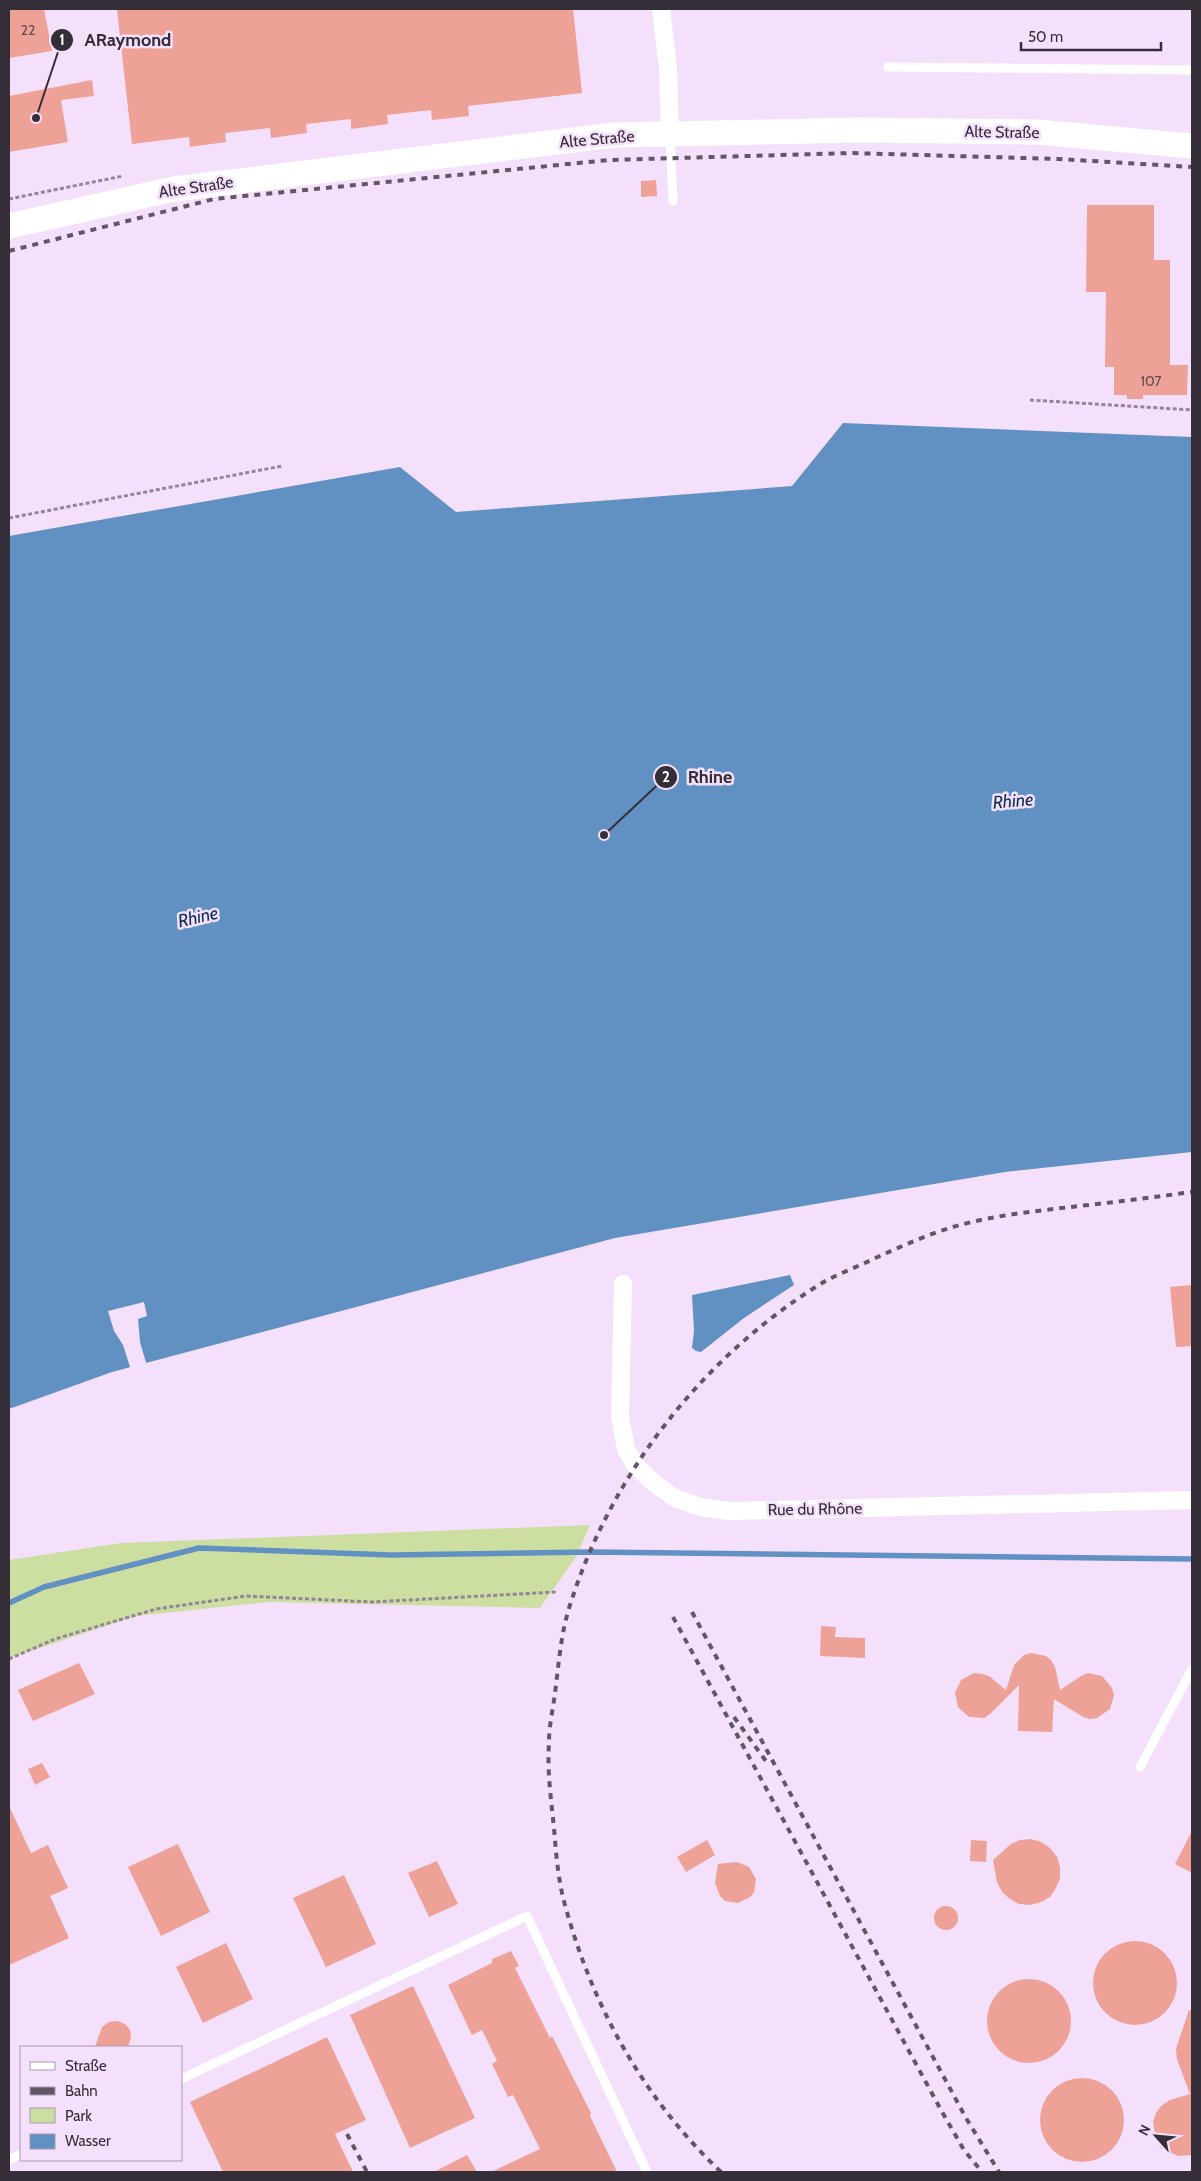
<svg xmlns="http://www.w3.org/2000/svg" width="1201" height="2181" font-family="Cabin,sans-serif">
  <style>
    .green { fill: #ccdea0; fill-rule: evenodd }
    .water { fill: #6191c3 }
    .pier { fill: #f5e0fc }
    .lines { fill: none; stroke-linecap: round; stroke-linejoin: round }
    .stream { stroke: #6191c3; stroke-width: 5.5 }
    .building { fill: #eda197 }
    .path { stroke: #928597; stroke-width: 3; stroke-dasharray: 4 2.5; stroke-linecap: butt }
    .lane { stroke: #fff; stroke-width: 9 }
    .street { stroke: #fff; stroke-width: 18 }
    .secondary { stroke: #fff; stroke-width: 25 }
    .rail { stroke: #605664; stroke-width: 4; stroke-dasharray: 6 6; stroke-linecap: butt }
    .labels { text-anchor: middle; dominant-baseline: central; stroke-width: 5; stroke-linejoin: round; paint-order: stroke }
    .number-label { font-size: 14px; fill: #634b50 }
    .street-label { font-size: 16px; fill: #352e38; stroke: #f5e0fc }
    .water-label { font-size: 18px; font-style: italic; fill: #0c3052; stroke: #f5e0fc }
    .leader { fill: none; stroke: #352e38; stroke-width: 2 }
    .callout-dot { fill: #352e38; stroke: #f5e0fc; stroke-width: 2 }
    .mark-label { font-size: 15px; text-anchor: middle; font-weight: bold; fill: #fff }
    .callout-label { font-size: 18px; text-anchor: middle; font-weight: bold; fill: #352e38; stroke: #f5e0fc; stroke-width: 5; stroke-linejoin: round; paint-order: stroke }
  </style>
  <rect width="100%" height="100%" fill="#f5e0fc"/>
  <!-- green -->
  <path class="green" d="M590,1525L576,1557L540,1608L269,1602L136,1616L9,1658V1560L121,1543ZM257,1549L520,1556L391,1555Z"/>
  <!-- water -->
  <g class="water">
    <path d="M843,423L1192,437V1152L1005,1172L615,1238L112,1372L9,1409V536L400,467L456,512L792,486Z"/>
    <path d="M790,1275L794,1285L744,1318L701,1352L696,1351L692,1348L694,1331L692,1295Z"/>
  </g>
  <!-- pier -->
  <path class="pier" d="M144,1302L147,1316L138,1319L140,1342L147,1366L131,1370L123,1345L114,1331L108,1311Z"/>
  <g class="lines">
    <!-- stream -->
    <path class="stream" d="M9,1603L44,1587L199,1548L391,1555L590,1552L1192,1559"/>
  </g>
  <!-- building -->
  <g class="building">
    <path d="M9,9H44L52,51L9,58Z"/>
    <path d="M117,9H573L582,93L468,106L469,116L432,120L431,110L387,115L388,124L351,129V119L306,124L307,133L271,138L270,128L225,133L226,142L190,147L189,137L132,144Z"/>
    <path d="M92,80L94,96L61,100L68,142L9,152V96Z"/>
    <path d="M656,180L657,196L641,197V181Z"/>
    <path d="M1087,205H1154V260H1170V365H1188L1187,395H1143V399H1127V395H1114V367H1105L1106,292H1086Z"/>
    <path d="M1192,1285V1346L1176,1347L1170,1287Z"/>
    <path d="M821,1626L836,1627L835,1637L865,1638V1658L820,1656Z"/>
    <path d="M1031,1653L1046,1656L1051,1660L1055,1667L1060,1690L1081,1676L1088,1673L1102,1676L1112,1688L1114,1695L1110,1709L1097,1718L1090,1719L1083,1717L1054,1699L1052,1732L1018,1731L1019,1685L990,1714L984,1718L969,1717L958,1707L955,1693L961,1680L974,1673L982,1674L989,1676L1006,1690L1014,1665L1024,1655Z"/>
    <path d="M79,1663L95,1694L33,1721L18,1690Z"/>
    <path d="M42,1763L50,1777L35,1785L28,1769Z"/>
    <path d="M9,1806L31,1853L48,1845L68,1888L50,1896L69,1938L9,1965Z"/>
    <path d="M1192,1831V1873L1175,1864Z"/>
    <path d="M1031,1839L1041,1842L1050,1848L1057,1857L1060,1867V1878L1056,1888L1050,1897L1041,1902L1030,1905L1019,1904L1010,1899L1002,1892L997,1882L993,1860L1011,1844L1020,1840Z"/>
    <path d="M707,1840L715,1855L686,1872L677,1857Z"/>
    <path d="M971,1840L987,1841L986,1862L970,1861Z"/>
    <path d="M178,1844L210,1912L161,1936L128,1867Z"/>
    <path d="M437,1861L458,1904L429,1917L408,1873Z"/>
    <path d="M737,1862L749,1867L756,1879L754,1892L750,1897L738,1903L725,1901L720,1896L715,1883L718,1864Z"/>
    <path d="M344,1875L376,1944L326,1967L293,1898Z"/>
    <circle cx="946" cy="1918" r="12"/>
    <circle cx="1135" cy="1983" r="42"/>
    <path d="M226,1943L253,1999L203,2023L176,1967Z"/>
    <path d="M511,1951L519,1966L515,1968L550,2038L552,2036L591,2113L590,2116L617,2172H491L540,2149L513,2095L508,2097L492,2064L497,2061L482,2030L472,2035L448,1985L492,1963V1959Z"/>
    <circle cx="1029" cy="2021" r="42"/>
    <path d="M413,1986L475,2118L410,2148L350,2015Z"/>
    <path d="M1189,2010L1192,2011V2155L1178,2156L1161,2148L1156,2140L1153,2122L1156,2113L1161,2106L1170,2100L1190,2094L1177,2059L1176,2049Z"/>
    <path d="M117,2021L125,2024L130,2030L131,2038L128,2047H95L102,2027L109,2022Z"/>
    <path d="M327,2037L366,2120L335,2134L353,2172H223L190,2102Z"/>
    <circle cx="1082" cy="2120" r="42"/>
    <path d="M467,2155L477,2172H434Z"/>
  </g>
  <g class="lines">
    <!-- path -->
    <g class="path">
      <path d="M9,199L123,176"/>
      <path d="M1030,400L1192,410"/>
      <path d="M9,518L282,466"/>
      <path d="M9,1659L55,1639L156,1609L246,1596L372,1602L556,1592"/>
    </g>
    <!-- lane -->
    <g class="lane">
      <path d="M888,67L1192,70"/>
      <path d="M670,134L673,201"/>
      <path d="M1140,1767L1192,1669"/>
      <path d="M181,2079L527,1916L647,2172"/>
      <path d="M9,2160L21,2154"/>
    </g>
    <!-- street -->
    <g class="street">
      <path d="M661,9L668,68L670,133"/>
      <path d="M623,1284L620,1417L626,1449L636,1466L655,1484L675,1498L700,1507L728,1511L1192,1500"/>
    </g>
    <!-- secondary -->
    <path class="secondary" d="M9,226L174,189L614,135L859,130L1037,132L1192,146"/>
    <!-- rail -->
    <g class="rail">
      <path d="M9,251L214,199L609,160L851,153L1059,159L1192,167"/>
      <path d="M692,1612L966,2118L999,2172"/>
      <path d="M673,1617L941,2110L964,2150L982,2172"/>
      <path d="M734,1717L768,1764"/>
      <path d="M347,2134L367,2172"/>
      <path d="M721,2172C644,2099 593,2008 565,1905C558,1880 556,1853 554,1828C551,1799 547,1771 549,1742C549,1726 553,1709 555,1693C559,1662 561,1631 571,1602C613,1471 705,1355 822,1283C836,1275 852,1269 867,1262C895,1249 923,1236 953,1227C993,1215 1037,1211 1079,1206C1117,1202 1154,1197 1192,1192"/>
    </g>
  </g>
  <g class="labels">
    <!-- number labels -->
    <g class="number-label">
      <text x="28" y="30">22</text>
      <text x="1151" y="381">107</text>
    </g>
    <!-- street labels -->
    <g class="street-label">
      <text transform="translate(1002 132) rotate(1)">Alte Straße</text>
      <text transform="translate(597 139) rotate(-5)">Alte Straße</text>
      <text transform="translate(196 187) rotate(-8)">Alte Straße</text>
      <text transform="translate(815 1509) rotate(-1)">Rue du Rhône</text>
    </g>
    <!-- water labels -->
    <g class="water-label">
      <text transform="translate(1013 801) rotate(-5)">Rhine</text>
      <text transform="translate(198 917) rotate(-13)">Rhine</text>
    </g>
  </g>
  <!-- callouts -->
  <path class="leader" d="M36 118L62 40M604 835L666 777"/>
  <g class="callout-dot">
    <circle cx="36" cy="118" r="5"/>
    <circle cx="604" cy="835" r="5"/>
    <circle cx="62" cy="40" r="12"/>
    <circle cx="666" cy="777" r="12"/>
  </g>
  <g class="mark-label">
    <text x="62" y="45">1</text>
    <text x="666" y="782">2</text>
  </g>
  <g class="callout-label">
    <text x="128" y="46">ARaymond</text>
    <text x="710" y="783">Rhine</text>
  </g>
  <!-- border -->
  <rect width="1201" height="2181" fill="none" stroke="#352e38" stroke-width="20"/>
  <!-- legend -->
  <rect x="20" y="2046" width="162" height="115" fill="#f5e0fc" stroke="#a899ae"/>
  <rect x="30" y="2062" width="25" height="8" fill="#ffffff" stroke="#a899ae"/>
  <text x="65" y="2071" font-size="15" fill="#352e38">Straße</text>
  <rect x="30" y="2087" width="25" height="8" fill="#605664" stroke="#a899ae"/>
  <text x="65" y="2096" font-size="15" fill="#352e38">Bahn</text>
  <rect x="30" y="2108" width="25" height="15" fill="#ccdea0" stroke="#a899ae"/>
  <text x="65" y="2121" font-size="15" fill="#352e38">Park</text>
  <rect x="30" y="2134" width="25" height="15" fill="#6191c3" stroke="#a899ae"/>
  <text x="65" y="2146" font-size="15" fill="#352e38">Wasser</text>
  <!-- north arrow -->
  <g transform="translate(1156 2136) rotate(297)" stroke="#f5e0fc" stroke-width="4" paint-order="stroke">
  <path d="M0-4L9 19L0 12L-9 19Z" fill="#352e38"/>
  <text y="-8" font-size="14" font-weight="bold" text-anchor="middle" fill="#352e38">N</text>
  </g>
  <!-- scale -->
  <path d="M1021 42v8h140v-8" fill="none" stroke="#352e38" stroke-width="2.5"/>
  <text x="1028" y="42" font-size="15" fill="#352e38" stroke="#f5e0fc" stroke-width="4" paint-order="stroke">50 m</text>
</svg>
